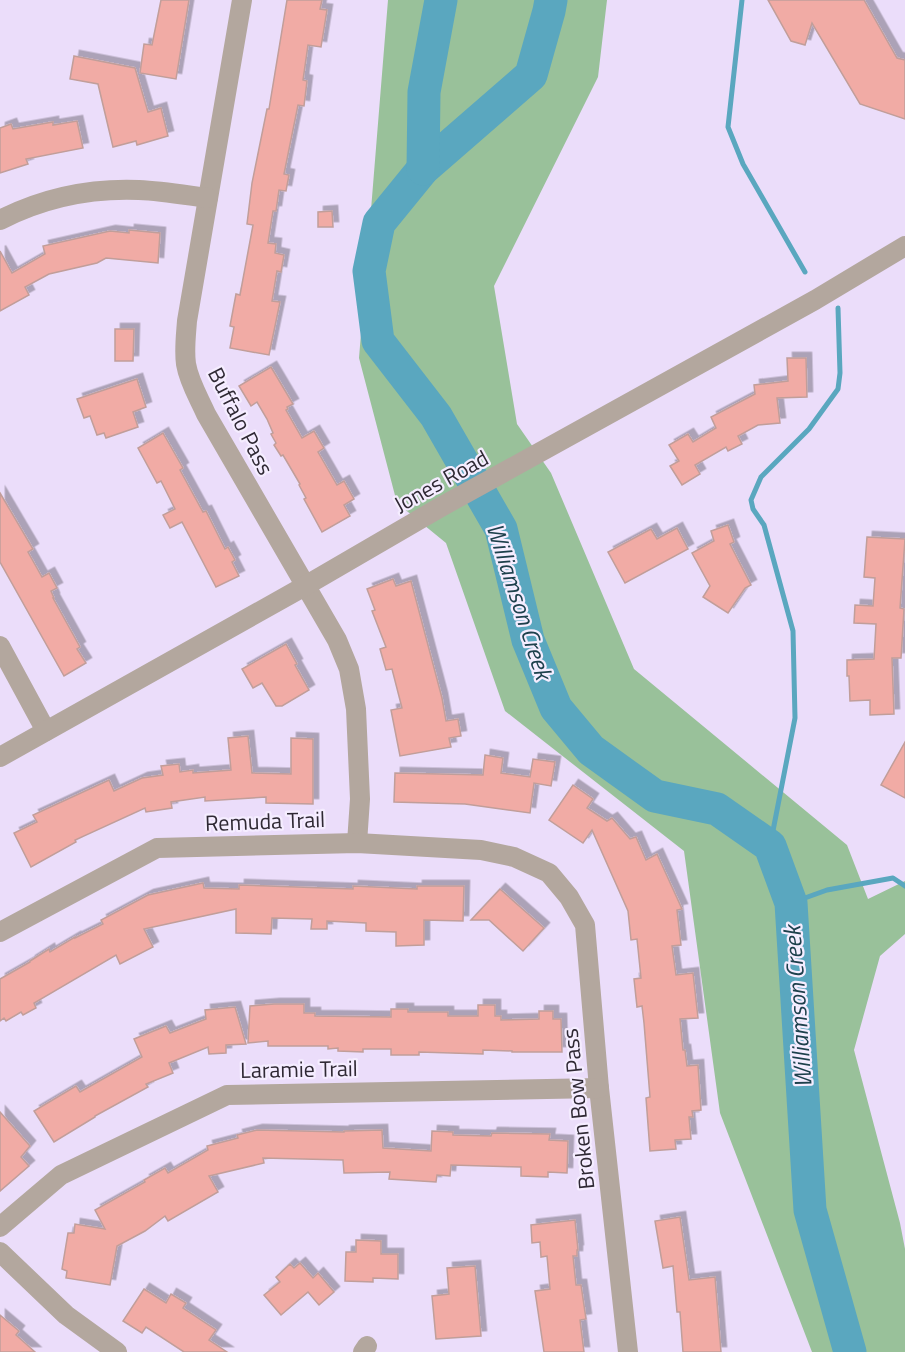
<svg xmlns="http://www.w3.org/2000/svg" width="905" height="1352" font-family="'Titillium Web',sans-serif">
  <style>
    .green { fill: #99c19a }
    .lines { fill: none; stroke-linecap: round; stroke-linejoin: round }
    .stream { stroke: #5aa7bf; stroke-width: 5 }
    .river { stroke: #5aa7bf; stroke-width: 33 }
    .building { fill: #f1aba5; stroke: #c19e9a; stroke-width: 1.5; filter: url(#shadow) }
    .minor { stroke: #b3a79e; stroke-width: 20 }
    .labels { text-anchor: middle; dominant-baseline: central; stroke-width: 4.5; stroke-linejoin: round; paint-order: stroke }
    .street-label { font-size: 22px; fill: #2f2934; stroke: #f5edff }
    .water-label { font-size: 24px; font-style: italic; fill: #1d404c; stroke: #f5edff }
  </style>
  <defs>
    <filter id="shadow"><feDropShadow dx="5.5" dy="-5.5" stdDeviation="0" flood-color="#0004"/></filter>
  </defs>
  <rect width="100%" height="100%" fill="#ebddfa"/>
  <!-- green -->
  <path class="green" d="M388,0H607L598,77L494,286L517,424L551,473L634,669L847,845L868,899L905,881V934L880,956L854,1050L900,1223L905,1249V1352H812L720,1113L684,851L505,711L446,543L397,503L359,358Z"/>
  <g class="lines">
    <!-- stream -->
    <g class="stream">
      <path d="M742,0L728,127L743,164L805,272"/>
      <path d="M770,846L795,718L793,631L764,525L753,509L751,500L761,477L809,429L838,389L840,373L838,308"/>
      <path d="M791,903L827,890L893,878L905,886"/>
    </g>
    <!-- river -->
    <g class="river">
      <path d="M551,0L549,11L531,75L423,169L379,223L369,271L378,341L436,416L501,529L528,640L556,708L591,750L655,796L717,809L770,846L791,903L810,1210L850,1352"/>
      <path d="M423,169L424,92L441,0"/>
    </g>
  </g>
  <!-- building -->
  <g class="building">
    <path d="M161,0H189L176,79L140,73L144,44L152,45Z"/>
    <path d="M287,0H322L320,9L327,10L321,47L308,45L303,80L307,81L304,106L298,105L284,174L289,175L286,191L279,190L276,211H273L268,243L276,244L275,253L284,255L281,272L277,271L272,301L280,302L269,355L230,348L234,327L230,326L236,294L240,295L253,225L247,224L252,183L267,109H269Z"/>
    <path d="M768,0H864L897,58L905,60V119L860,104L812,23L805,45L791,41Z"/>
    <path d="M74,56L135,68L148,112L161,108L168,136L137,145L136,141L113,147L98,84L70,79Z"/>
    <path d="M77,121L83,148L26,159L28,164L0,173V128L11,124L13,129L53,122V125Z"/>
    <path d="M332,211L333,227H318V212Z"/>
    <path d="M129,230L160,233L158,263L106,258L97,263L49,274L25,287L29,295L0,311V251L12,273L45,254L43,246L110,231L129,233Z"/>
    <path d="M115,329H134L133,361H115Z"/>
    <path d="M787,358H806L807,397L777,398L780,423L758,425L738,436L742,444L728,451L726,447L695,465L700,474L682,485L670,466L679,461L669,445L688,434L693,442L716,428L711,417L755,394L754,385L788,381Z"/>
    <path d="M271,367L293,404L287,407L288,409L286,410L302,438L314,431L324,448L318,452L337,485L344,481L354,499L344,505L350,516L322,532L304,499L306,498L299,485L300,484L283,455L281,456L274,445L276,443L271,434L273,433L267,419L257,402L251,406L239,386Z"/>
    <path d="M137,379L146,407L133,412L138,427L106,438L104,433L97,435L90,416L84,418L77,399Z"/>
    <path d="M163,433L183,468L180,470L203,512L206,511L225,549L228,547L235,560L232,562L239,576L216,587L182,522L170,528L163,515L175,509L161,481L157,483L138,448Z"/>
    <path d="M0,493L33,549L28,552L42,577L49,573L57,588L51,591L54,598H53L80,647L77,649L86,663L64,676L0,562Z"/>
    <path d="M728,525L734,542L730,544L751,585L745,588L728,613L703,597L710,586L692,553L714,541L711,531Z"/>
    <path d="M677,528L688,549L625,583L608,552L651,529L657,539Z"/>
    <path d="M867,537L905,539L900,608L904,609L901,658H892L894,714L870,715V700L850,701L849,676H847V660L874,659L876,624L854,623L855,605L873,606L875,578L864,577Z"/>
    <path d="M393,579L396,586L411,581L442,698L446,721L458,719L461,736L449,738L451,747L400,756L391,710L402,708L392,669L386,670L380,649L386,647L372,611L375,610L367,589Z"/>
    <path d="M286,644L297,664L295,665L309,690L282,706H276L262,683L253,688L242,669Z"/>
    <path d="M248,736L252,773L291,774V738L313,739V804L266,803V797L205,801V797L171,802L172,808L146,812L145,808L75,840L76,842L31,867L14,833L37,822L33,815L109,780L114,791L142,778L163,775L161,766L179,764L180,772L193,770V773L231,770L228,738Z"/>
    <path d="M905,742V798L881,785Z"/>
    <path d="M485,755L503,758L501,773L530,777L533,759L555,762L551,786L534,783L530,813L465,804L394,802L395,773L483,775Z"/>
    <path d="M573,785L593,799L587,808L607,821L612,818L630,839L636,837L646,860L657,854L682,909L677,910L681,945L672,946L676,975L693,973L698,1018L680,1019L683,1050H685L687,1066L698,1065L701,1110L692,1111L693,1117H689L691,1139L675,1140L676,1149L650,1151L646,1098L650,1097L644,1023L642,1006L637,1007L634,979L641,978L637,939L631,940L628,911L592,830L583,843L549,820Z"/>
    <path d="M203,883L204,888L239,889V885L353,889V886L417,889V886H464L463,921L424,920V945L396,946V932L366,931V923L327,921V929H311L312,919L272,918L271,934L236,933V909L144,929L153,947L120,964L116,955L34,1003L36,1008L23,1015L21,1012L6,1021L4,1018L0,1021V979L30,962V961L49,949L50,952L75,937V938L103,924L101,920L148,895Z"/>
    <path d="M500,889L544,928L523,951L489,920H471Z"/>
    <path d="M274,1004H304V1013H315V1016L391,1017V1009H408V1012H448V1016H478V1005H495V1016H501V1020L539,1019V1011H553V1019H561L562,1052H512V1051L483,1050V1054L419,1052V1055H391V1049H363V1052L338,1051V1048L328,1049V1046H268V1041L248,1043L250,1006Z"/>
    <path d="M235,1007L246,1044L226,1045V1053L209,1054L208,1047L169,1063L173,1073L146,1084L148,1087L95,1116V1117L54,1142L34,1111L76,1086L80,1092L142,1057L134,1039L166,1026L170,1033L206,1019L205,1010Z"/>
    <path d="M0,1112L30,1146L21,1157L29,1166L0,1191Z"/>
    <path d="M257,1130L344,1132V1131L382,1130L383,1148L431,1151L432,1131L453,1132V1135L491,1136L492,1133L550,1134L549,1140L568,1141L567,1173L548,1172V1177L521,1176V1167L451,1165L450,1176L437,1175L436,1182L389,1179L390,1172L344,1173L343,1160L263,1158L264,1163L209,1176L218,1192L168,1221L165,1216L145,1231L117,1246L110,1285L66,1278L67,1271L62,1269L68,1233H74L75,1224L105,1229L95,1210L145,1182L144,1180L165,1168L168,1173L208,1150L207,1146L238,1138L237,1135Z"/>
    <path d="M680,1217L689,1280L715,1277L721,1352H683L680,1312H677L673,1266L663,1268L655,1221Z"/>
    <path d="M575,1220L578,1250H577V1256H573L576,1285H581L586,1319L580,1320L584,1352H544L535,1291L550,1289L547,1256L541,1257L540,1242L532,1243L531,1225Z"/>
    <path d="M356,1240L381,1241V1254H398V1279L373,1278V1282L345,1281L346,1252H356Z"/>
    <path d="M300,1263L313,1278L318,1273L334,1292L319,1305L308,1292L281,1315L264,1295L280,1282L276,1277L290,1264L294,1268Z"/>
    <path d="M475,1266L481,1336L436,1339L432,1296L449,1294L447,1268Z"/>
    <path d="M144,1289L166,1303L171,1294L186,1303L183,1308L216,1330L209,1340L227,1352H184L146,1327L142,1333L123,1321Z"/>
    <path d="M0,1315L19,1331L16,1335L35,1352H0Z"/>
  </g>
  <g class="lines">
    <!-- minor -->
    <g class="minor">
      <path d="M242,0L187,321C186,335 184,350 186,364C189,382 199,398 206,414L337,640L349,669L356,709L360,799L357,843"/>
      <path d="M0,220C43,198 90,188 139,190C162,191 185,195 208,198"/>
      <path d="M0,646L46,731"/>
      <path d="M0,757L305,586L439,508L815,300L905,246"/>
      <path d="M0,932L157,848L357,843L481,850L514,857L549,873L569,897L585,925L599,1088L628,1352"/>
      <path d="M0,1227L61,1175L227,1095L599,1088"/>
      <path d="M0,1252L66,1315L117,1352"/>
      <path d="M363,1352L367,1346"/>
    </g>
  </g>
  <g class="labels">
    <!-- street labels -->
    <g class="street-label">
      <text transform="translate(241 421) rotate(63)">Buffalo Pass</text>
      <text transform="translate(441 481) rotate(-29)">Jones Road</text>
      <text transform="translate(265 821) rotate(-2)">Remuda Trail</text>
      <text transform="translate(299 1069) rotate(-1)">Laramie Trail</text>
      <text transform="translate(578 1109) rotate(-96)">Broken Bow Pass</text>
    </g>
    <!-- water labels -->
    <g class="water-label">
      <text transform="translate(520 601) rotate(72)">Williamson Creek</text>
      <text transform="translate(797 1007) rotate(-94)">Williamson Creek</text>
    </g>
  </g>
</svg>
